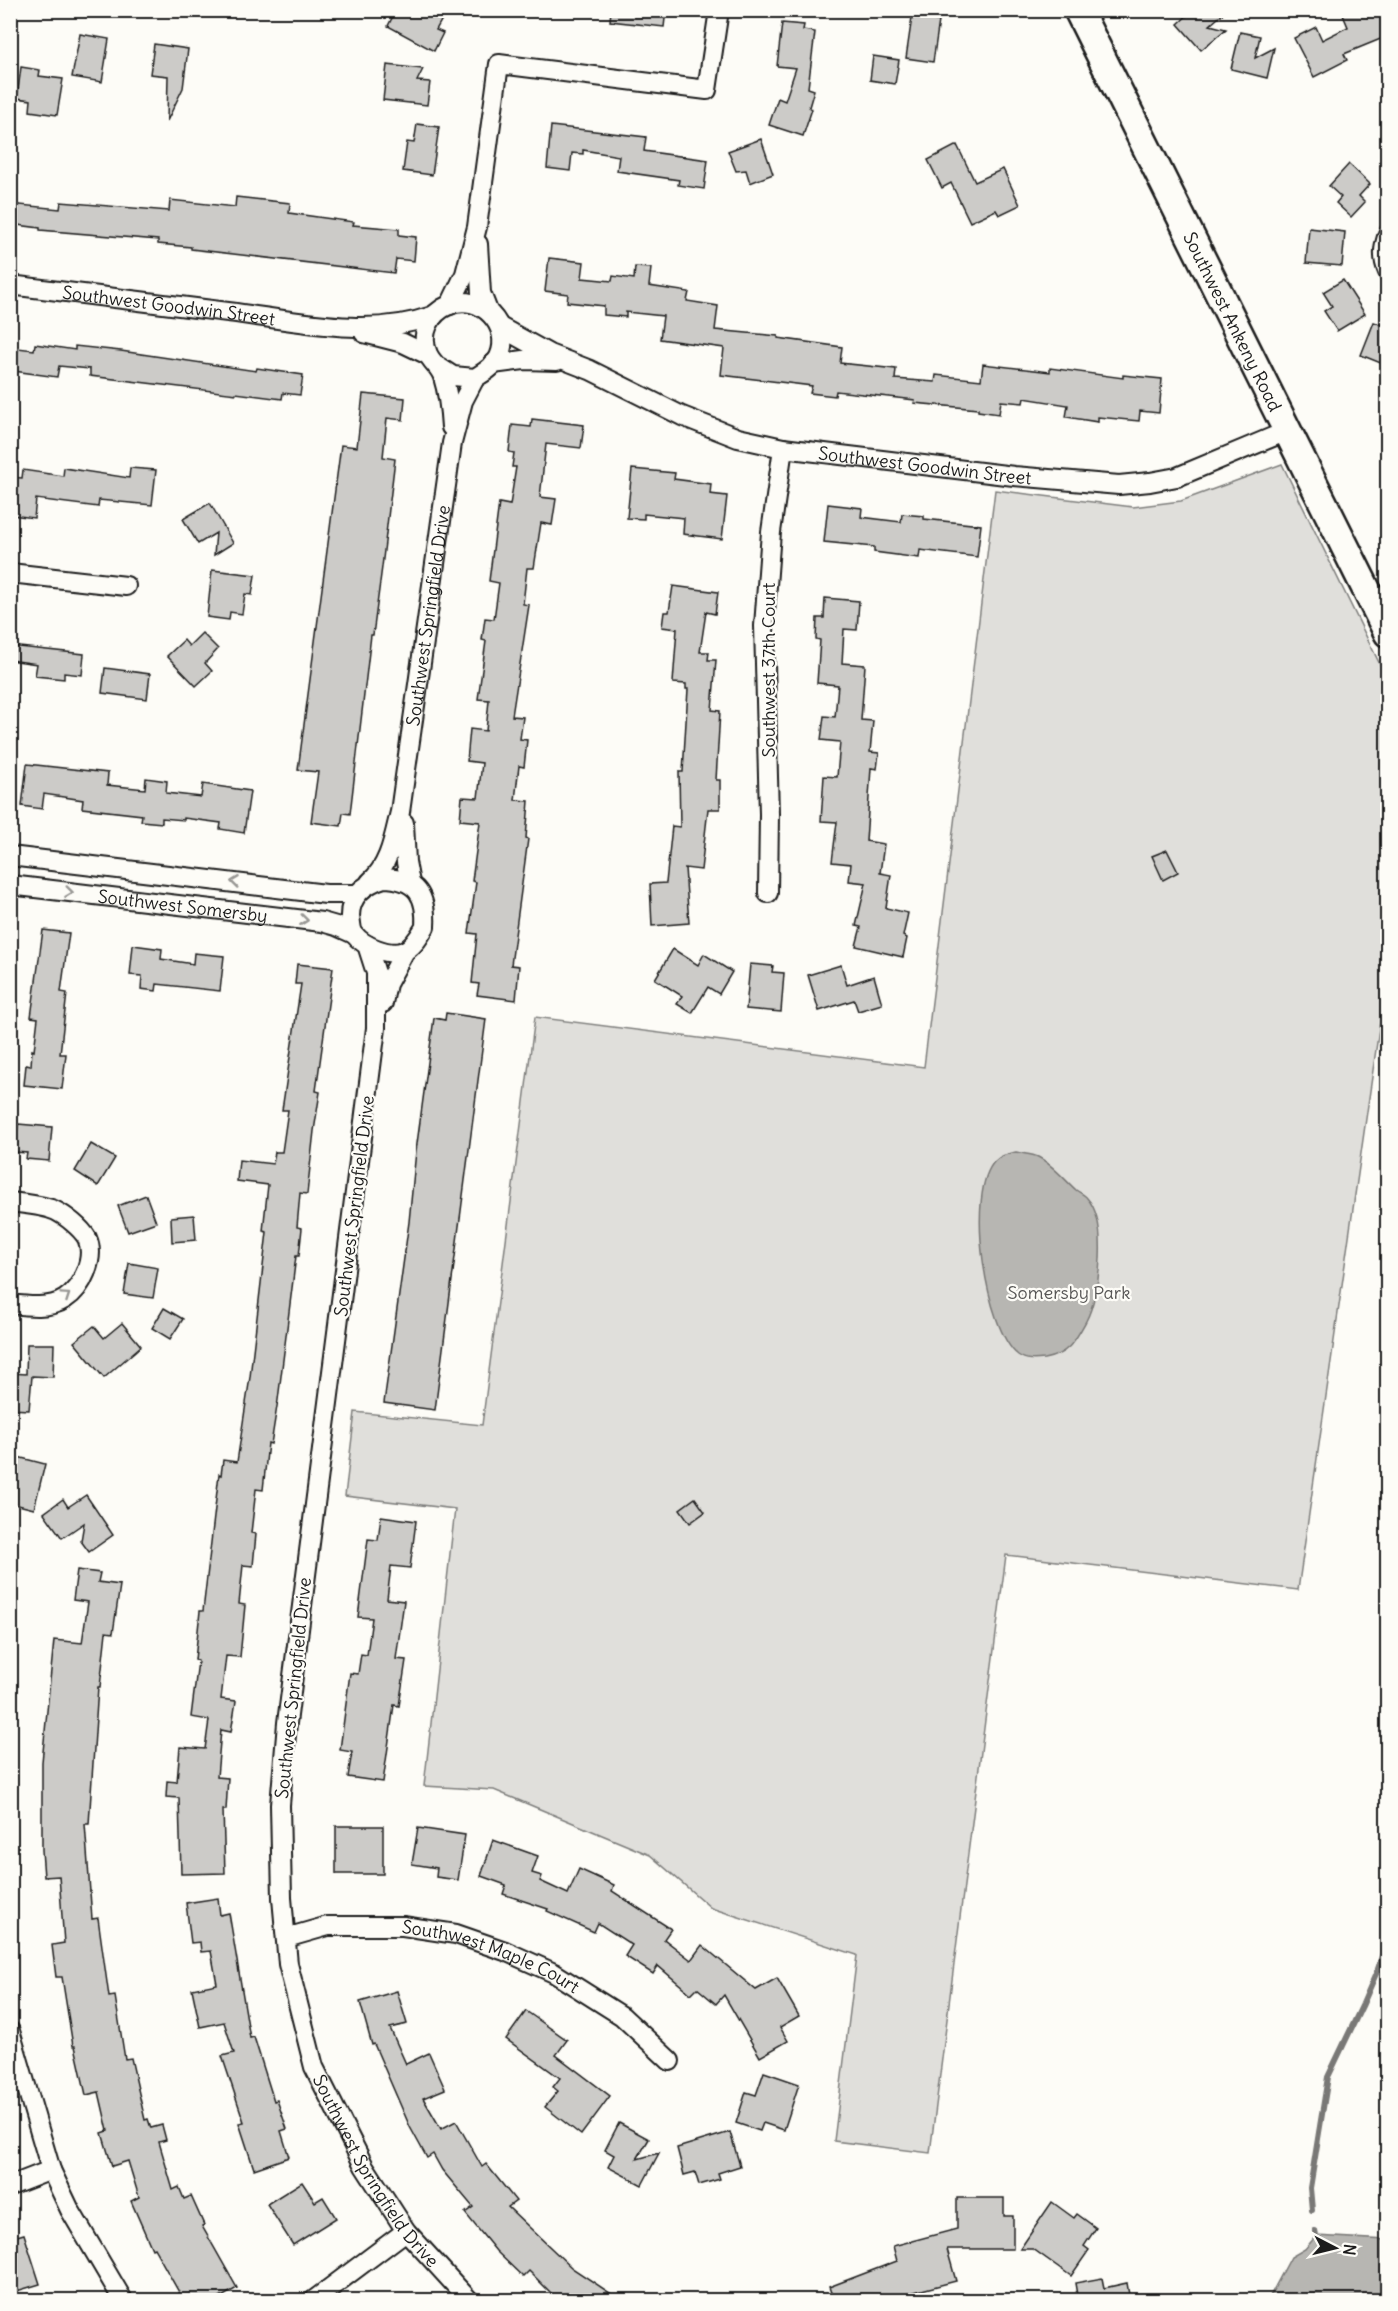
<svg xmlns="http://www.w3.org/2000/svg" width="1398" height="2311" font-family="Delius,sans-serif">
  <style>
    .green { fill: #e0dfdb; stroke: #7e7e7c; stroke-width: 1.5 }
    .water { fill: #b7b6b2; stroke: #797876; stroke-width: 1.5 }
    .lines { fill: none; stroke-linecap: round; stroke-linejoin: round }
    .stream { stroke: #797876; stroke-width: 6 }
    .building { fill: #cccbc8; stroke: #1c1c1c; stroke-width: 1.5 }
    .street-casing { stroke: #1c1c1c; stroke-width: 22 }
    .secondary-casing { stroke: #1c1c1c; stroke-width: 32 }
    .street { stroke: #fdfcf7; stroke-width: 18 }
    .secondary { stroke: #fdfcf7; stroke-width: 27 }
    .oneway { stroke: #989794 }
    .labels { text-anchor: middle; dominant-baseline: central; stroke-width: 4.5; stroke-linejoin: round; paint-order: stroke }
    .street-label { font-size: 18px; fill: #1c1c1c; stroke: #fdfcf7 }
    .park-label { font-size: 18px; fill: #575655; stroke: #fdfcf7 }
  </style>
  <rect width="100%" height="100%" fill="#fdfcf7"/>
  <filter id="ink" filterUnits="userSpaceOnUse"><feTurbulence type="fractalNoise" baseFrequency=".0167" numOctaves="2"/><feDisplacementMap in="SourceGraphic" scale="12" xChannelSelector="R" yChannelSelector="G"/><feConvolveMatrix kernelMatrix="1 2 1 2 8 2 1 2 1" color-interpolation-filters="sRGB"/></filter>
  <g filter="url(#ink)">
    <!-- green -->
    <path class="green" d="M1282,464L1388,681L1387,973L1298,1590L1006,1555L930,2153L834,2141L857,1955L711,1908L650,1855L494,1790L424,1786L455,1509L345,1496L355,1412L482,1425L535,1017L924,1067L995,490L1133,507L1181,501Z"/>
    <!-- water -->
    <g class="water">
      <path d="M1016,1152C1023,1154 1032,1154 1038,1157C1052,1164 1065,1180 1076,1190C1080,1193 1085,1195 1087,1198C1109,1222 1100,1295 1086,1321C1075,1341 1068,1355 1044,1359C1036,1360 1026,1361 1018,1355C985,1329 965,1191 995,1161C1001,1155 1008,1154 1016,1152Z"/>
      <path d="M1316,2236L1387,2240V2300H1268L1291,2257L1305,2249Z"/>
    </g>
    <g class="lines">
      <!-- stream -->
      <g class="stream">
        <path d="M1312,2210L1310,2188L1328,2077L1362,2006L1378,1969L1385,1946L1388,1924"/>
        <path d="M1315,2231L1316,2236"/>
      </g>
    </g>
    <!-- building -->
    <g class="building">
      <path d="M396,10H447L436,30L443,33L434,51L388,26Z"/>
      <path d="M611,10H666L664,27L610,21Z"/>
      <path d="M1193,10H1227L1210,25L1226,29L1201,50L1178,24Z"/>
      <path d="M1354,10H1381L1388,27V36L1344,54L1347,60L1314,77L1294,38L1316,27L1322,40L1348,27L1343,15Z"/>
      <path d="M912,17L939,21L933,62L906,58Z"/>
      <path d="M782,23L804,25L803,30L815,32L808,88L814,90L809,107L812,109L803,136L769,125L778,98L785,101L796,68L777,66Z"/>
      <path d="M1240,32L1260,36L1255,58L1274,48L1267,78L1231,69Z"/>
      <path d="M80,34L109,39L102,82L72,77Z"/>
      <path d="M154,44L188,49L183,88L167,121L168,76L150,74Z"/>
      <path d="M873,56L899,60L895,84L870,80Z"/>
      <path d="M387,65L423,69L417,81L430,82L427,105L383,100Z"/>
      <path d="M21,67L40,70L39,76L63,79L57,115L30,111L31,100L17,98Z"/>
      <path d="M417,124L439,127L432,175L403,171L407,142L414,143Z"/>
      <path d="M551,126L646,137L644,151L708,160L704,189L678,185L679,180L617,171L619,156L583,150V154L572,153L570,171L547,168Z"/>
      <path d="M761,139L773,174L750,183L746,170L736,171L728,151Z"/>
      <path d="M957,145L975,182L1003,169L1020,205L999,215L996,210L970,222L951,183L942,188L928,160Z"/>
      <path d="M1349,164L1370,184L1359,196L1365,202L1351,217L1336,203L1341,197L1329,186Z"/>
      <path d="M236,197L290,203L289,213L354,222L353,225L399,229V235L416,237L414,261L396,259L394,273L191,249V247L158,244V240L40,230V228L10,224V204L60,209L61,202L169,211L170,200L235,207Z"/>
      <path d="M1309,228L1345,232L1342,266L1306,263Z"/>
      <path d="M549,258L584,262L582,278L612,281L613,276L634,279L635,267L651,268L649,286L689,292L687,301L718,306L715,330L778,336V338L842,347L840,363L896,369L895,379L935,382L936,375L981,380L983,364L1050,372V368L1123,378V375L1162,379L1159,413L1140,411L1139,421L1098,417V422L1066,417L1068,405L1024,398L1023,403L1001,401L999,414L978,411V409L914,403L915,400L836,391L835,396L810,393L812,386L721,375L724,348L660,339L663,316L626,312V317L604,315V306L567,302L568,294L545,291Z"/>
      <path d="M1343,280L1365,314L1337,331L1324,311L1332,306L1323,292Z"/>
      <path d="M1374,322L1388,327V366L1361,355Z"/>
      <path d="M35,344L75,350V346L121,351L256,371L257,368L303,375L300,395L283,393L282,399L236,393V394L90,376V369L59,366L57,377L14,371L18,348L34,350Z"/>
      <path d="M363,394L405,398L403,420L387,418L383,457L395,459L382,567L373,635H371L350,814L343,813L341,826L311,822L318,772L298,770L341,445L357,447Z"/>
      <path d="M532,419L584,425L581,448L546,444L540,497L556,499L552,525L541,523L534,568H527L523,604L529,605L512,716L523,717L520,739L527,740L524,767L519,766L515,800L529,801L526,838L528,839L511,965L519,966L516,1000L477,995L479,984L472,983L477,934L469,933L476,882L472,881L480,822L460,820L462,797L478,798L482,763L467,761L470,729L486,731L489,700L478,699L486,641L482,640L485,618L494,619L499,583L489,581L499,503L510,505L516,467H512L514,453L509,452L512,425L531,427Z"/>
      <path d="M64,468L129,478L130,468L156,470L152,505L99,500L98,507L36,499L34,518L12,515L10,477L22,478L23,470L63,476Z"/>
      <path d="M632,469L675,473L674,479L711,484L710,494L727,496L722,539L683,534L684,518L644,514V519L627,518Z"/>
      <path d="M210,503L233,543L214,555L216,533L198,544L183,519Z"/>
      <path d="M828,504L862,508L861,517L901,522L902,514L924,516V519L981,525L977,557L920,550L919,558L874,552V547L824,542Z"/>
      <path d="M212,570L255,575L252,595L245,594L242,614L230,612L229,620L207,617Z"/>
      <path d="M673,586L718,592L715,614L706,612L700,652H709L708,660H716L712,710L720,711L716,780H720V809H708L701,870L685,868L689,923L652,926L650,884L666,883L672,826L680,827L679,772H683L688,689H686V684L673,683L677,629L662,627L664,612H669Z"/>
      <path d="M825,598L859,601L857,630L844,629L842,663L865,665L861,720L873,721L870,752L879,753L877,769L871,768L866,841L884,844L880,873L891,875L886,908L908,913L903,936L907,938L903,957L856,946L861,927L856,926L866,883L849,881L851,864L832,862L837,822L821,821L824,776L837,777L840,742L821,740L824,716L835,717L838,685L817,683L820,640L816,639L817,618H824Z"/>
      <path d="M202,633L218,649L205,663L212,671L196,686L167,656L184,640L189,646Z"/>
      <path d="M10,646L84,654L82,675L64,673V679L35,676L37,664L10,660Z"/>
      <path d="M105,668L150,674L147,699L102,693Z"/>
      <path d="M27,764L108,773L107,785L145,789L146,778L167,781L166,793L201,797L203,784L250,791L244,833L220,829L221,823L184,818V820L162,818V823L141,821L142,815L82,808L83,800L44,794L42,809L22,806Z"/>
      <path d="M1167,850L1178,872L1163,880L1152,856Z"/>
      <path d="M43,930L69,933L61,992L67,993L60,1054H66L62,1089L24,1085L26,1065L31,1066L32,1050L34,1051L38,1018L31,1017Z"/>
      <path d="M133,945L162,949L161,959L193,964L194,953L224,956L220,991L157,984L156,991L141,989L142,976L130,975Z"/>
      <path d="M673,949L698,965L704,954L732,972L719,994L708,987L692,1013L677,1004L682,996L655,979Z"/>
      <path d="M297,964L333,968L316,1091L320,1092L314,1131L307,1194L300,1193L297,1227L302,1228L299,1256H296L278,1400L271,1444L268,1443L263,1490L256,1489L251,1533L256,1534L253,1566L243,1565L239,1604L245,1605L240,1657L226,1656L221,1699L236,1701L231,1732L221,1730L217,1777L228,1778L226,1810H223L225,1873L181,1874L179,1798L166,1797L167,1781L177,1782L180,1747L205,1749L209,1720L191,1717L198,1661L195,1660L200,1611H203L219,1474L221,1475L223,1460L237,1462L250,1377L267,1232L263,1231L268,1185L237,1181L239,1160L273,1164L275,1152H282L288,1110H282L301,984H295Z"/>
      <path d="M750,964L773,966L772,972L784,973L781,1012L746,1009Z"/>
      <path d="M841,965L847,985L874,976L882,1004L858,1011L854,1000L819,1011L808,975Z"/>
      <path d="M446,1013L486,1019L435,1410L384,1403L409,1222L416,1151L434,1018L445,1020Z"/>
      <path d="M18,1124L52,1127L49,1161L26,1159L27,1153L15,1152Z"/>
      <path d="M91,1144L115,1158L98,1186L75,1171Z"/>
      <path d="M146,1195L156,1222L128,1232L118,1206Z"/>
      <path d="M194,1215L196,1240L172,1242L171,1217Z"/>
      <path d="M129,1263L158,1268L153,1298L124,1294Z"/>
      <path d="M164,1308L183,1319L170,1339L152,1328Z"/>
      <path d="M122,1323L141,1346L104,1378L74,1342L94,1326L104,1338Z"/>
      <path d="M27,1344H54L53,1377L32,1376L29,1410L10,1409V1373L26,1374Z"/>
      <path d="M10,1455L45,1464L34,1509L10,1503Z"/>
      <path d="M86,1495L113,1535L89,1552L81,1541L84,1523L62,1538L44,1513L63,1499L68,1507Z"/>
      <path d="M695,1498L705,1512L690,1523L680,1509Z"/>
      <path d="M381,1516L416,1521L410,1568L391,1566L387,1599L404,1601L396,1659L406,1660L399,1706L394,1705L383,1782L348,1777L352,1752L340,1750L350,1673L358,1674L361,1654L367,1655L372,1618L358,1617L368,1539L378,1540Z"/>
      <path d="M77,1570L100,1573L98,1582L120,1585L113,1633L106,1632L100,1687H98L89,1824H85L92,1919L98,1918L109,1997L115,1996L125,2059L131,2058L145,2120L148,2119L151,2128L162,2125L166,2140L159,2142L173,2190L179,2187L184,2199L191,2196L204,2225L202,2226L237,2288L215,2301H184L154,2248L152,2249L131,2201L139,2197L128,2161L112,2166L102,2133L108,2131L99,2092L86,2095L75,2046H73L62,1977H56L52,1945L64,1943L59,1876L44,1877L42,1850V1762L54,1640L82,1643L88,1602L73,1600Z"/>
      <rect x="336" y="1826" width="47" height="48"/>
      <path d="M418,1828L465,1835L458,1880L436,1877L437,1868L412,1864Z"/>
      <path d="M493,1840L538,1856L532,1873L542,1876L540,1881L568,1894L579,1869L614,1885L612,1891L671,1929L664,1939L691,1960L702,1945L756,1990L777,1978L799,2016L780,2027L788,2041L760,2057L724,1995L716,2004L697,1988L691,1994L658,1966L653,1974L625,1956L632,1945L598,1923L594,1932L547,1911L548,1909L503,1894L506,1885L481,1876Z"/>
      <path d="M218,1898L220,1915L229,1913L250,2038L254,2037L274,2101L277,2100L287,2129L281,2131L289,2157L254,2169L239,2123L244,2122L222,2056L234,2053L224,2022L200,2027L192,1989L217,1984L211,1951L201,1952L200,1942L191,1943L186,1903Z"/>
      <path d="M397,1991L407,2024L390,2028L406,2064L429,2053L445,2089L423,2098L441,2129L456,2121L482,2167L486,2164L516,2201L508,2207L572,2268L622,2301H559L529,2271L523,2277L496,2251L465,2213L473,2207L442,2170L433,2154L427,2158L410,2127L374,2044L372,2045L360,2002Z"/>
      <path d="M526,2011L567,2040L556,2055L610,2096L581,2135L545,2107L558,2091L553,2087L560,2078L506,2039Z"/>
      <path d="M764,2072L799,2084L784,2130L763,2123L760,2131L736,2123L746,2092L756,2095Z"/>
      <path d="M619,2123L649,2139L637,2159L659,2153L642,2185L608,2167L614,2155L605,2150Z"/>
      <path d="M730,2132L740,2166L718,2173L720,2179L699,2185L695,2172L684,2175L677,2148Z"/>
      <path d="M302,2182L315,2202L323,2197L336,2218L293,2245L267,2204Z"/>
      <path d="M957,2198H1004V2216H1013V2249H947L956,2281L895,2297L897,2301H834L829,2287L897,2261L893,2246L957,2229Z"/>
      <path d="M1052,2202L1074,2218L1077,2214L1096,2228L1084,2246L1089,2250L1071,2276L1033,2249H1020Z"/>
      <path d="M24,2234L40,2284L10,2293V2238Z"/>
      <path d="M1102,2278L1104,2288L1127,2283L1130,2301H1078L1075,2283Z"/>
    </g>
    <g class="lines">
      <!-- street casing -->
      <g class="street-casing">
        <g id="street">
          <path d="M1388,234C1383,248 1382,258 1388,272"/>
          <path d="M478,244L481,293L488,311"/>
          <path id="s1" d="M10,285C83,294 156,303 228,312C293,320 368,339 432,316"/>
          <path d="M450,305L465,274L477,227L499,64L707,90L719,10"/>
          <path id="s2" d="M500,327L549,354L590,370L682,416L738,438L783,448L1014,476L1119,485L1150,482L1177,477L1287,431"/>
          <path d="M364,333L403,343L428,355"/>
          <path d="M493,364L524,360L557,361"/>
          <path d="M439,367L453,376L475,378C483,373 494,367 499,357C513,326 480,292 449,305C430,313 419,334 428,354C432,363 440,367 443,377C448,393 450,410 451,427"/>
          <path d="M10,573L126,586"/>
          <path d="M404,823L406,862L410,883"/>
          <path d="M10,856L326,894H356"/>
          <path d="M384,878C417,879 427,896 425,927C420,935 414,947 404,951C390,957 363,946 354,934C351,930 351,921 350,916C350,895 365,884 384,878Z"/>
          <path id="s3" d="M370,882C390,865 394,836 400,812L452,443L463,401L475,378"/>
          <path id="s4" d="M10,885L322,922L336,926L354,934"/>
          <path d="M768,893L769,814L764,626L771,532L783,448"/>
          <path id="s5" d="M367,945L376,973V1028L287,1723L280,1805L282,1898L288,1964L314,2067L364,2166L406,2231L469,2300"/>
          <path d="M383,1003L387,984L405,951"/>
          <path d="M10,1202C24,1204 44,1205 56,1211C66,1216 81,1228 87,1238C96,1258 82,1288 65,1299C50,1309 27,1306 10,1304"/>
          <path id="s6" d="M286,1938L328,1926H403L456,1934L505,1951L554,1973L622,2016L670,2061"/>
          <path d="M10,2031L51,2170L70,2210L123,2300"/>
          <path d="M10,2186L51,2170"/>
          <path d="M314,2300L406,2231"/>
        </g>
      </g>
      <!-- secondary casing -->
      <g class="secondary-casing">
        <g id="secondary">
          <path id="s7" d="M1078,10L1388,633"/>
        </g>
      </g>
      <!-- street -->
      <use href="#street" class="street"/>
      <!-- secondary -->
      <use href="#secondary" class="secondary"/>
    </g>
    <!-- one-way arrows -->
    <defs><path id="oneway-chevron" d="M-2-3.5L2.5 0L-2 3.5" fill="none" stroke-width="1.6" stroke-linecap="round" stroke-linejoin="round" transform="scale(1.5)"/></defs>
    <g class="oneway">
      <use href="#oneway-chevron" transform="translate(235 882) rotate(-173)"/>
      <use href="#oneway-chevron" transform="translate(69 892) rotate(7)"/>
      <use href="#oneway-chevron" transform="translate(304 920) rotate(7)"/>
      <use href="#oneway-chevron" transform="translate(66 1296) rotate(-34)"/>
    </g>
  </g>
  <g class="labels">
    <!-- street labels -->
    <g class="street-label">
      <text stroke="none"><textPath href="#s1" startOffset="160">Southwest Goodwin Street</textPath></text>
      <text stroke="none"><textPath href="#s7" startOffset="348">Southwest Ankeny Road</textPath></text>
      <text stroke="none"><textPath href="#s2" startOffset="452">Southwest Goodwin Street</textPath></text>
      <text stroke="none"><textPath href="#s3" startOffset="276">Southwest Springfield Drive</textPath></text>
      <text transform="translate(768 670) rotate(-90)">Southwest 37th Court</text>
      <text stroke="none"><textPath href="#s4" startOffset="174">Southwest Somersby</textPath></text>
      <text transform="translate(354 1206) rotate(-83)">Southwest Springfield Drive</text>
      <text transform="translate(293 1688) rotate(-84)">Southwest Springfield Drive</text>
      <text stroke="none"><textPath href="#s6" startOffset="212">Southwest Maple Court</textPath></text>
      <text stroke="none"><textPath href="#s5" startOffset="1254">Southwest Springfield Drive</textPath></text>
    </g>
    <!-- park labels -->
    <g class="park-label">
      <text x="1069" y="1292">Somersby Park</text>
    </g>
  </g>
  <!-- margin -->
  <rect width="1398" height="2311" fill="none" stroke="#fdfcf7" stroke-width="36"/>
  <rect x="18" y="18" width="1362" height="2275" fill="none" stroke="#1c1c1c" stroke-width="2" filter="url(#ink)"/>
  <!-- north arrow -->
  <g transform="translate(1335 2248) rotate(97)" stroke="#fdfcf7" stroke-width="4.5" paint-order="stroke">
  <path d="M0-4.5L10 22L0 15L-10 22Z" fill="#1c1c1c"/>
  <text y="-9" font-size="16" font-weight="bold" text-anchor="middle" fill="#1c1c1c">N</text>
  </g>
</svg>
